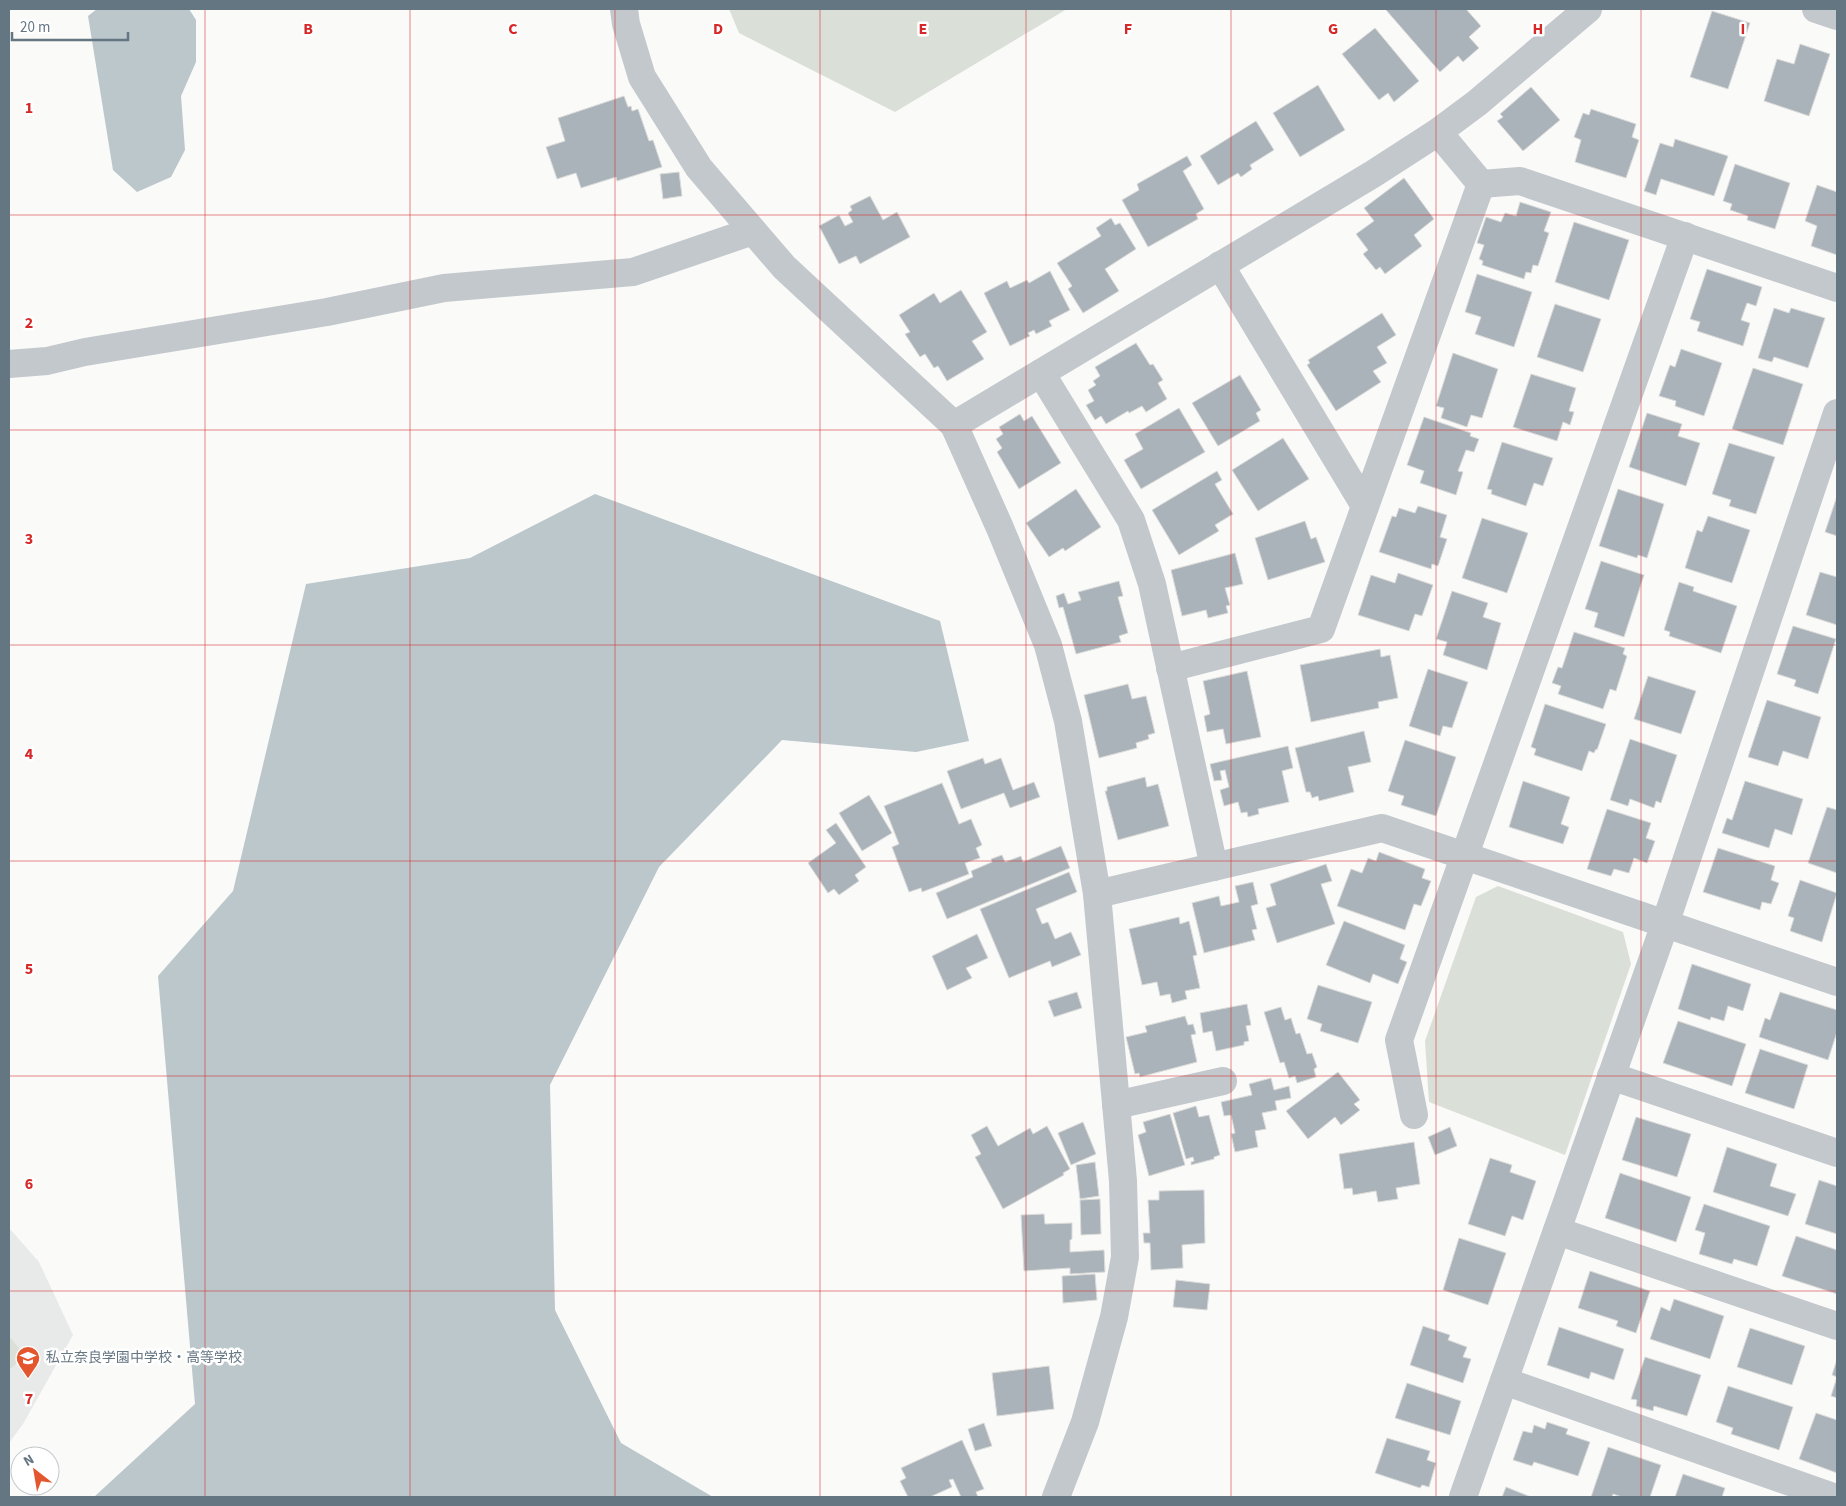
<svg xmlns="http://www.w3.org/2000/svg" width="1846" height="1506" font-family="'Source Sans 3','Noto Sans JP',sans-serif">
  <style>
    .built { fill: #e8e9e9 }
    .green { fill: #dadfd7 }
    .water { fill: #bbc7cb }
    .building { fill: #aab3b9; stroke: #dcdcda }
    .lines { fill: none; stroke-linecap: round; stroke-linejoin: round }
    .minor { stroke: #c3c8cc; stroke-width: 28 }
    .grid { fill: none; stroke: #d62828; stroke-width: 1; stroke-opacity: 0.55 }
    .labels { text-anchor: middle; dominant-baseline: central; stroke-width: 5; stroke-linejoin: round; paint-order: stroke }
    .poi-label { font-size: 14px; fill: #657683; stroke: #fff; text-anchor: start }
    .grid-label { font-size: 16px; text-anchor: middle; font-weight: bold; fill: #d62828; stroke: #fff; stroke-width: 5; stroke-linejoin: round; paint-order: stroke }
  </style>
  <rect width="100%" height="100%" fill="#fafaf8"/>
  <!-- built -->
  <path class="built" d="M9,1228L39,1262L73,1335L23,1424L9,1443Z"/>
  <!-- green -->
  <g class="green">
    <path d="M729,9H1067L895,112L739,33Z"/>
    <path d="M1498,886L1623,932L1631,964L1565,1155L1429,1102L1425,1041L1476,897Z"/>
    <path d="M9,1336L25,1356L9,1370Z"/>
  </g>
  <!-- water -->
  <g class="water">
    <path d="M97,9H189L196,20V62L181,96L185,150L171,177L137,192L113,170L88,16Z"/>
    <path d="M595,494L940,621L969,741L916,752L782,740L659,867L550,1085L555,1310L621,1443L713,1497H94L195,1404L158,976L233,891L306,584L470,558Z"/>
  </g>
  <!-- building -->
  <g class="building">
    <path d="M1388,9H1466L1481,26L1469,37L1479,48L1463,62L1458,56L1440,72L1386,10Z"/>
    <path d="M1712,11L1750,23L1728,89L1690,77Z"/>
    <path d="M1375,28L1419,81L1394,102L1388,93L1379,100L1342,54Z"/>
    <path d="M1800,44L1830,54L1809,116L1764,101L1777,59L1794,64Z"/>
    <path d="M1318,85L1345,130L1300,157L1273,113Z"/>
    <path d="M1531,87L1560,120L1523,151L1497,121L1503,117L1500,114Z"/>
    <path d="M624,96L628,107L631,106L632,111L638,109L649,141L653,140L662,167L617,181L616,177L581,188L576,173L557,179L546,147L565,141L558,118Z"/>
    <path d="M1591,109L1636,124L1632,137L1639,140L1626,178L1575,162L1581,140L1574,137L1583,113L1589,115Z"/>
    <path d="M1256,121L1274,150L1250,165L1252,169L1241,177L1238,173L1218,185L1200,156Z"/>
    <path d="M1675,139L1728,156L1714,196L1661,179L1656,195L1644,191L1660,143L1673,147Z"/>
    <path d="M1187,156L1192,165L1183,171L1204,209L1196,214L1198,219L1148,247L1122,200L1139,190L1137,184Z"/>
    <path d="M1735,164L1790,183L1775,229L1747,220L1748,216L1730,210L1732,204L1723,201Z"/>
    <path d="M679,172L682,196L663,199L660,174Z"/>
    <path d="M1404,178L1434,219L1414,235L1422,246L1385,274L1380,267L1376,270L1363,254L1368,250L1356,234L1374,221L1364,208Z"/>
    <path d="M1817,185L1837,192V255L1811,246L1817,226L1805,221Z"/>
    <path d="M870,196L883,220L897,212L910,237L860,264L856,256L839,264L819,226L839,215L845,226L853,222L848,213L852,210L850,206Z"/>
    <path d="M1520,202L1551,212L1544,231L1549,233L1538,266L1533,265L1531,273L1526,272L1524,279L1482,265L1483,261L1479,259L1484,245L1477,243L1486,217L1501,222L1505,213L1516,216Z"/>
    <path d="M1111,218L1115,225L1120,223L1136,249L1105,269L1119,291L1083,313L1068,289L1072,286L1057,263L1101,236L1096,228Z"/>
    <path d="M1574,222L1629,240L1609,300L1555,282Z"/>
    <path d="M1707,269L1762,287L1756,306L1747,303L1741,320L1750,323L1743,346L1697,331L1700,322L1690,319Z"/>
    <path d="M1050,271L1070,310L1049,321L1052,326L1036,334L1034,330L1028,333L1030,336L1010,346L984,293L1007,281L1010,288L1027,280L1029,283Z"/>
    <path d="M1477,274L1532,292L1514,347L1475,334L1481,317L1465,312Z"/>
    <path d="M961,290L987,332L972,341L984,359L947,381L938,366L934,368L925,354L920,357L905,334L910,332L899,315L934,293L940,303Z"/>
    <path d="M1555,304L1601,319L1583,372L1537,357Z"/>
    <path d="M1774,308L1789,313L1791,308L1825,318L1808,368L1774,357L1772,362L1758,358Z"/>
    <path d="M1382,313L1396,335L1377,347L1387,363L1373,371L1381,382L1336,411L1307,365L1310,363L1308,360Z"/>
    <path d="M1136,343L1150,365L1153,364L1163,380L1158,383L1167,399L1146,412L1142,406L1129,413L1128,411L1106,424L1101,416L1095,420L1086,405L1094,401L1088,390L1096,385L1093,381L1100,376L1095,367Z"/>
    <path d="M1681,349L1722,363L1704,416L1675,406L1676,401L1659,396L1670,365L1675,367Z"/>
    <path d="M1453,353L1498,369L1482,418L1471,415L1467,427L1441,418L1444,408L1436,406Z"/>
    <path d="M1753,368L1803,384L1783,445L1732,429Z"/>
    <path d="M1531,374L1576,388L1569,411L1574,412L1570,425L1563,422L1557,441L1513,427Z"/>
    <path d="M1240,375L1261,410L1256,413L1260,421L1218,446L1192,403Z"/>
    <path d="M1179,408L1205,452L1141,489L1124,460L1143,449L1135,434Z"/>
    <path d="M1647,413L1682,424L1678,436L1700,443L1686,486L1629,467Z"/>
    <path d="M1020,414L1024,421L1032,416L1061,463L1019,489L997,452L1002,448L996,439L1003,434L999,427Z"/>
    <path d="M1424,417L1471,433L1470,436L1479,439L1474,452L1466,450L1458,471L1463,472L1456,495L1420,483L1424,471L1407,465Z"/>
    <path d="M1283,438L1309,479L1258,511L1232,470Z"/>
    <path d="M1502,442L1553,458L1543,486L1534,483L1526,506L1491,494L1492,490L1487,489Z"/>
    <path d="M1729,443L1775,457L1756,514L1729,506L1731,500L1712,494Z"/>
    <path d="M1217,471L1222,480L1215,484L1233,514L1215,525L1219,531L1179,555L1152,510Z"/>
    <path d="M1076,489L1101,527L1065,551L1063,548L1049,557L1026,523Z"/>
    <path d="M1618,489L1664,504L1647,558L1638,555L1637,558L1599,546Z"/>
    <path d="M1837,496V536L1825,532Z"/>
    <path d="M1418,506L1447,515L1440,537L1447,539L1438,566L1432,564L1431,569L1379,552L1392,516L1396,517L1399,508L1415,513Z"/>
    <path d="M1708,516L1750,530L1732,583L1685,568L1697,530L1702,532Z"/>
    <path d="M1482,518L1528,533L1507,593L1462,578Z"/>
    <path d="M1305,521L1311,539L1316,537L1325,562L1268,580L1255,538Z"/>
    <path d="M1235,553L1243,584L1225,588L1230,605L1226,606L1228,613L1208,618L1206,610L1182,616L1171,570Z"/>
    <path d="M1601,561L1644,575L1624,637L1594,627L1598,613L1585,609Z"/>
    <path d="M1820,572L1837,577V625L1806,615Z"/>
    <path d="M1398,573L1433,585L1422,616L1415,614L1409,631L1358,615L1371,575L1395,583Z"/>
    <path d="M1119,581L1123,596L1118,597L1128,633L1119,636L1121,642L1076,654L1063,607L1059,608L1056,596L1064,593L1068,604L1081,600L1078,592Z"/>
    <path d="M1679,582L1694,587L1693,591L1737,606L1721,653L1669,636L1670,632L1664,630Z"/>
    <path d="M1452,591L1488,603L1483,617L1501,623L1487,670L1443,655L1447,642L1436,639Z"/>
    <path d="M1793,626L1836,639L1818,694L1794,686L1796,680L1777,674Z"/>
    <path d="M1574,632L1625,648L1623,654L1627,656L1616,691L1610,689L1603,709L1558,694L1561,686L1552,683L1558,667L1562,668Z"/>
    <path d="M1380,649L1381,657L1390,655L1398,698L1378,702L1379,708L1311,722L1300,665Z"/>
    <path d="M1428,669L1468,682L1452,728L1443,726L1440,736L1409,726Z"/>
    <path d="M1247,671L1261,737L1226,744L1223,729L1207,732L1204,716L1210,714L1203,681Z"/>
    <path d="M1648,676L1696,691L1681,734L1634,719Z"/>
    <path d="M1128,684L1132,699L1146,696L1155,733L1148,735L1149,739L1136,743L1137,748L1099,758L1084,695Z"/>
    <path d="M1767,700L1821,717L1808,759L1783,751L1778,766L1748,757Z"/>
    <path d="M1545,704L1606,724L1597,750L1596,749L1594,753L1589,751L1582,771L1534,755L1536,749L1531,747Z"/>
    <path d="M1364,731L1371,762L1348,767L1354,792L1319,801L1318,796L1312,798L1310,792H1306L1295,748Z"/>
    <path d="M1630,739L1677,755L1661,803L1656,801L1654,808L1630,799L1628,806L1610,800Z"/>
    <path d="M1405,740L1456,757L1436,816L1401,805L1404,796L1388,791Z"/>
    <path d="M1288,746L1293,768L1282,771L1289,802L1258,809L1259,814L1248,817L1247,812L1241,813L1238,802L1224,806L1220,790L1229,787L1225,770L1220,771L1222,780L1214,781L1210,764Z"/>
    <path d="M983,758L985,764L1001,758L1013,790L1034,782L1040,797L1010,808L1004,793L961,809L947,771Z"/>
    <path d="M1145,777L1147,787L1158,784L1169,826L1118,840L1105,791H1107V787Z"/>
    <path d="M1523,781L1570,797L1561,824L1569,827L1563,844L1509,827Z"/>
    <path d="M1745,781L1803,799L1792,835L1775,829L1769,848L1722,833L1727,818L1732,820Z"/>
    <path d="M942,783L959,824L971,819L982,845L976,848L980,858L965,863L969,874L922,892L921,888L909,892L892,847L899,844L884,806Z"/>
    <path d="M869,795L892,833L862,851L839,813Z"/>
    <path d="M1827,807L1837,810V873L1808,863Z"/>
    <path d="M1607,809L1651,823L1646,838L1655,841L1647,863L1634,858L1629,873L1614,869L1611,876L1587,869Z"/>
    <path d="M836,823L866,867L855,875L859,881L839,895L834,889L828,893L808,863L836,843L826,830Z"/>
    <path d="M1061,846L1070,868L947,919L936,893L973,877L971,871L992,862L991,859L1002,855L1005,862L1021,856L1023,862Z"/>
    <path d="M1718,848L1775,866L1771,880L1779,883L1771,904L1762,902L1760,910L1703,892Z"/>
    <path d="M1379,852L1425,869L1422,878L1431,881L1421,906L1414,904L1405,930L1337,906L1351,869L1362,873L1368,858L1376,861Z"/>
    <path d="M1326,864L1332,881L1321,884L1335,924L1277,943L1266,908L1276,905L1270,884Z"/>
    <path d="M1069,872L1077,892L1036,909L1042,924L1048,922L1055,939L1071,932L1081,955L1052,967L1050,961L1009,978L980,909Z"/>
    <path d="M1800,880L1837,893L1822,942L1790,931L1794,918L1788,916Z"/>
    <path d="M1253,882L1258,904L1251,906L1257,929L1252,930L1255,940L1204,953L1192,903L1219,896L1221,906L1239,902L1235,886Z"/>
    <path d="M1179,917L1180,924L1189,921L1197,955L1193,956L1200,988L1185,991L1187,999L1172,1003L1170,994L1160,996L1157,982L1142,985L1129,929Z"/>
    <path d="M1344,921L1405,945L1400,959L1407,962L1398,984L1373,974L1370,983L1326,965Z"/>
    <path d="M977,934L988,958L966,968L972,978L947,990L932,956Z"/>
    <path d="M1692,964L1751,984L1743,1011L1728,1006L1724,1021L1711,1017L1710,1020L1678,1009Z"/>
    <path d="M1318,985L1372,1002L1358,1043L1320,1031L1322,1024L1307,1019Z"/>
    <path d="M1077,992L1082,1008L1054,1017L1048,1001Z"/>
    <path d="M1780,992L1837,1010V1032L1828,1060L1759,1037L1765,1018L1770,1020Z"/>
    <path d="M1247,1004L1251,1025L1246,1026L1249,1041L1244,1042V1045L1216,1051L1212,1031L1203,1033L1200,1013Z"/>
    <path d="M1281,1007L1285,1020L1291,1018L1296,1034L1300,1033L1307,1054L1312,1053L1317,1067L1314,1069L1316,1077L1297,1083L1295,1076L1289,1078L1284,1062L1280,1063L1264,1012Z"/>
    <path d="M1185,1016L1188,1025L1193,1024L1196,1034L1191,1035L1197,1062L1140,1077L1139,1073L1135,1074L1126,1037L1147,1032L1145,1026Z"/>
    <path d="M1678,1021L1746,1044L1732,1086L1663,1063Z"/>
    <path d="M1760,1049L1808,1065L1794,1109L1745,1093Z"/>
    <path d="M1338,1072L1360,1100L1354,1104L1360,1110L1341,1125L1335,1117L1308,1139L1286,1111Z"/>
    <path d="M1271,1078L1274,1090L1289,1086L1291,1098L1275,1101L1277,1110L1262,1113L1266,1129L1255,1131L1258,1147L1235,1152L1231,1134L1235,1133L1231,1115L1224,1116L1221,1102L1252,1095L1249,1084Z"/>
    <path d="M1196,1106L1199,1117L1209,1115L1220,1155L1214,1157V1159L1191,1165V1162L1194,1161L1193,1157L1186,1159L1173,1113Z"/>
    <path d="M1170,1114L1185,1165L1149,1176L1138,1135L1146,1132L1143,1122Z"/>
    <path d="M1636,1117L1691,1134L1677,1177L1622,1160Z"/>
    <path d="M1083,1122L1096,1154L1071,1165L1058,1133Z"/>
    <path d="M987,1126L998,1146L1030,1128L1033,1134L1047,1126L1070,1169L1063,1173L1064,1175L1003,1209L975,1157L981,1154L971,1135Z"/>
    <path d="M1450,1127L1457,1146L1435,1155L1428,1137Z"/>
    <path d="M1414,1142L1420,1184L1396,1188L1398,1199L1378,1202L1376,1191L1353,1195L1352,1188L1344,1189L1339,1154Z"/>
    <path d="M1727,1147L1777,1164L1770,1186L1796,1194L1788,1216L1713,1192Z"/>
    <path d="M1490,1158L1512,1165L1510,1172L1536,1181L1523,1220L1512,1216L1505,1236L1468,1224Z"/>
    <path d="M1095,1162L1099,1196L1080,1199L1076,1165Z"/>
    <path d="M1620,1173L1691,1197L1676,1242L1605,1218Z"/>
    <path d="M1819,1180L1837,1186V1234L1805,1224Z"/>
    <path d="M1204,1190L1205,1243L1182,1245L1183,1268L1151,1270L1150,1243H1144L1143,1233H1150L1148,1200H1159V1191Z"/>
    <path d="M1100,1199L1101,1234L1081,1235L1080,1200Z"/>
    <path d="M1704,1204L1770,1226L1757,1266L1734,1259L1732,1264L1699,1254L1705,1233L1695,1230Z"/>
    <path d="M1044,1214L1045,1224L1072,1223V1239L1070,1240V1252L1104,1250L1105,1272L1070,1274V1268L1024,1271L1021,1215Z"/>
    <path d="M1796,1236L1837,1250V1294L1782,1276Z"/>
    <path d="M1459,1238L1506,1253L1488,1305L1443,1290Z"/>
    <path d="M1590,1271L1650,1291L1636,1333L1616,1326L1618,1321L1578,1308Z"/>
    <path d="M1095,1274L1097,1300L1063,1303L1062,1276Z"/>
    <path d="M1176,1280L1210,1284L1207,1310L1173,1307Z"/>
    <path d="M1674,1299L1724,1316L1710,1359L1650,1339L1661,1307L1670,1311Z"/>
    <path d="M1423,1326L1450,1335L1448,1340L1467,1347L1463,1357L1471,1359L1463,1383L1410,1365Z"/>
    <path d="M1559,1327L1624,1349L1614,1380L1591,1372L1589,1379L1547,1365Z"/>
    <path d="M1750,1328L1805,1346L1792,1385L1737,1367Z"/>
    <path d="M1645,1357L1701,1375L1687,1416L1654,1406L1653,1411L1636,1406L1637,1400L1631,1399Z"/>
    <path d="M1837,1359V1398L1831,1396L1837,1377L1832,1375Z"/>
    <path d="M1049,1366L1054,1409L997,1416L992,1373Z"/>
    <path d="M1407,1383L1461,1401L1450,1435L1395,1418Z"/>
    <path d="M1728,1386L1793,1407L1779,1450L1731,1434L1733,1428L1716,1422Z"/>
    <path d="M1816,1413L1837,1420V1473L1799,1459Z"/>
    <path d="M1547,1422L1568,1429L1566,1434L1590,1442L1578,1476L1534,1462L1532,1466L1513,1460L1523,1431L1532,1433L1534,1425L1545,1429Z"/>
    <path d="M984,1423L992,1446L975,1451L968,1429Z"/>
    <path d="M1387,1438L1430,1451L1427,1460L1436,1463L1429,1487L1422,1485L1420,1488L1375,1473Z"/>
    <path d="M962,1440L984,1489L976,1492L978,1497H961L953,1479L949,1480L952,1487L930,1497H908L900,1481L906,1478L901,1468Z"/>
    <path d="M1608,1447L1661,1465L1650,1497H1622L1613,1494L1612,1497H1591Z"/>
    <path d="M1683,1474L1725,1488L1722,1497H1675Z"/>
    <path d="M1506,1487L1531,1497H1502Z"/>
  </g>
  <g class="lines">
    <!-- minor -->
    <g class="minor">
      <path d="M624,9L626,24L642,77L699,168L784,267L954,425L1000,528L1048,645L1068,721L1097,894L1123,1181L1125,1257L1114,1317L1085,1422L1056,1497"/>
      <path d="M1816,9L1837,16"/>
      <path d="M1438,132L1481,184"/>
      <path d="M1481,184L1520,181L1837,288"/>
      <path d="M1220,265L1365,506"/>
      <path d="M9,364L47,361L85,352L327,312L444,288L633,272L753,231"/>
      <path d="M1041,373L1131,520L1152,584L1214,867"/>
      <path d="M954,425L1373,174L1438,132L1477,103L1588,9"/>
      <path d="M1170,668L1321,629L1481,184"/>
      <path d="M1097,894L1382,828L1837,982"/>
      <path d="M1611,1076L1837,1153"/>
      <path d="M1116,1105L1223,1081"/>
      <path d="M1414,1115L1399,1040L1685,236"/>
      <path d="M1557,1231L1837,1326"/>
      <path d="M1504,1381L1833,1497"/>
      <path d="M1463,1497L1665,924L1837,413"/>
    </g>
  </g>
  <!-- grid -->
  <path class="grid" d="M205,9V1497M410,9V1497M615,9V1497M820,9V1497M1026,9V1497M1231,9V1497M1436,9V1497M1641,9V1497M9,215H1837M9,430H1837M9,645H1837M9,861H1837M9,1076H1837M9,1291H1837"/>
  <!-- icons -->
  <defs>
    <g id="school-pin" transform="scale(1.25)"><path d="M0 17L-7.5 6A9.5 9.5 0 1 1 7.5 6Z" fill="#e4572e" stroke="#fff"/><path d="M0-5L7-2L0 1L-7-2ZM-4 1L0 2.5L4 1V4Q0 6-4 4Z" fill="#fff"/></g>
  </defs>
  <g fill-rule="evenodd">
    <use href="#school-pin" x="28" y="1358"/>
  </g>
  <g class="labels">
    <!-- poi labels -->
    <g class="poi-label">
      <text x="46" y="1358">私立奈良学園中学校・高等学校</text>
    </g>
  </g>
  <g class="grid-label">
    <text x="308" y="34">B</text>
    <text x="513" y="34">C</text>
    <text x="718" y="34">D</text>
    <text x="923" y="34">E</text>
    <text x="1128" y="34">F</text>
    <text x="1333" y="34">G</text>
    <text x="1538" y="34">H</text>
    <text x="1743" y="34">I</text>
    <text x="29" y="113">1</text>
    <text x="29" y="328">2</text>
    <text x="29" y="544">3</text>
    <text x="29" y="759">4</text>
    <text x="29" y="974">5</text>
    <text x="29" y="1189">6</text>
    <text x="29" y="1404">7</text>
  </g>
  <!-- border -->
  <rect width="1846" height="1506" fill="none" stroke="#657683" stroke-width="20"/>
  <!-- north arrow -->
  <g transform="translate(35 1471) rotate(329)"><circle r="24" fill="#ffffff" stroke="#c1c8cd"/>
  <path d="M0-4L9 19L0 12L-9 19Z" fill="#e4572e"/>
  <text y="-8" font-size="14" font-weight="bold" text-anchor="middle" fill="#657683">N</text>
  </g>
  <!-- scale -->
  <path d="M12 32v8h116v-8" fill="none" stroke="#657683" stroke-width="2.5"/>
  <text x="20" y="32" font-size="15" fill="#657683" stroke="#ffffff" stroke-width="4" paint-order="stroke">20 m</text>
</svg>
